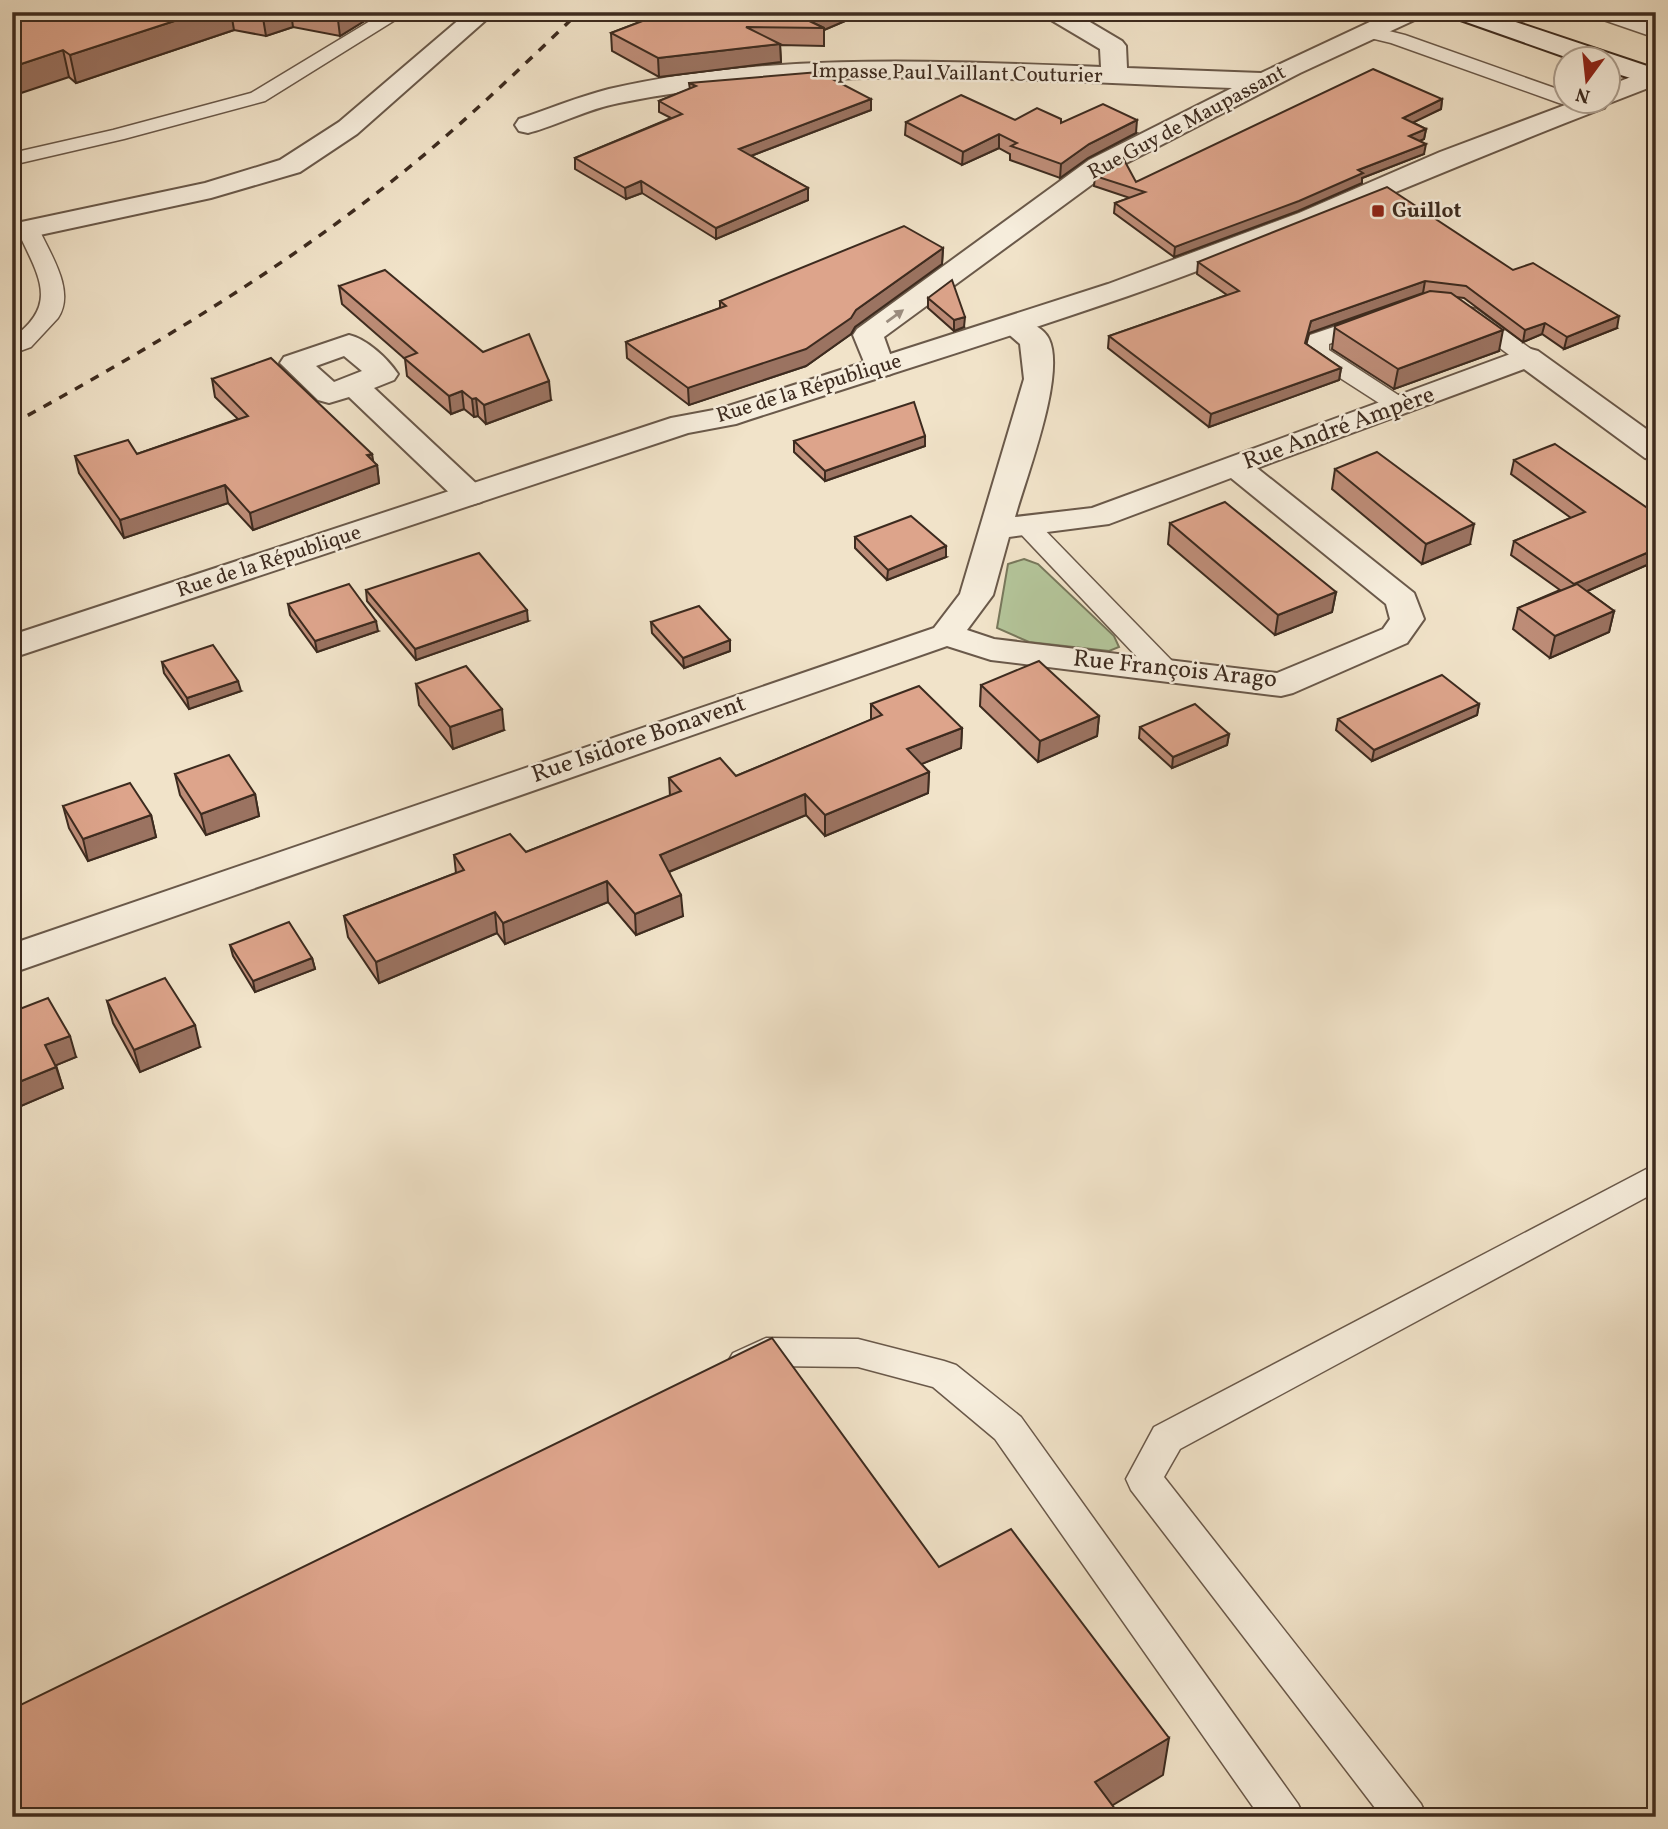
<svg xmlns="http://www.w3.org/2000/svg" width="1668" height="1829" font-family="Vollkorn,serif">
  <style>
    .green { fill: #b4c59a; stroke: #78785c; stroke-width: 2 }
    .lines { fill: none; stroke-linecap: round; stroke-linejoin: round }
    .service-casing { stroke: #6a594a; stroke-width: 3 }
    .minor-casing { stroke: #6a594a; stroke-width: 4 }
    .tertiary-casing { stroke: #6a594a; stroke-width: 4 }
    .secondary-casing { stroke: #3d2b1f; stroke-width: 4 }
    .service { fill: #f6eddc; fill-rule: evenodd }
    .minor { fill: #f6eddc; fill-rule: evenodd }
    .tertiary { fill: #f6eddc; fill-rule: evenodd }
    .secondary { fill: #f6eddc; fill-rule: evenodd }
    .rail { stroke: #3d2b1f; stroke-width: 3.5; stroke-dasharray: 9 9; stroke-linecap: butt }
    .wall { fill: #be8d78; stroke: #3d2b1f; stroke-width: 2 }
    .shaded-wall { fill: #9b7361; stroke: #3d2b1f; stroke-width: 2 }
    .building { fill: #dda48b; stroke: #3d2b1f; stroke-width: 2 }
    .oneway { fill: #9a8c7e }
    .poi-dot { fill: #8f2418; stroke: #f6eddc; stroke-width: 2.5 }
    .labels { text-anchor: middle; dominant-baseline: central; stroke-width: 5; stroke-linejoin: round; paint-order: stroke }
    .far-street-label { font-size: 21px; fill: #3d2b1f; stroke: #f6eddc }
    .far-poi-label { font-size: 21px; font-weight: bold; fill: #3d2b1f; stroke: #f6eddc; text-anchor: start }
    .street-label { font-size: 24px; fill: #3d2b1f; stroke: #f6eddc }
  </style>
  <rect width="100%" height="100%" fill="#f1e3c9"/>
  <filter id="stains"><feTurbulence type="fractalNoise" baseFrequency=".00286" numOctaves="4"/><feColorMatrix values="0 0 0 0 .2 0 0 0 0 .09 0 0 0 0 .02 0 0 0 .5 -.17"/></filter>
  <radialGradient id="worn" r=".72"><stop offset=".6" stop-color="#630" stop-opacity="0"/><stop offset="1" stop-color="#630" stop-opacity=".3"/></radialGradient>
  <!-- green -->
  <path class="green" d="M1024,559L1038,564L1114,636L1119,647L1109,651L1029,642L997,628L1008,564Z"/>
  <g class="lines">
    <!-- service casing -->
    <g class="service-casing">
      <g id="service">
        <path d="M385,12H408L265,101L124,139L12,165V153L113,130L251,93Z"/>
        <path d="M1590,12H1618L1656,25V38L1592,16Z"/>
        <path d="M1369,26L1405,35L1566,92V102H1574L1566,105L1559,103L1391,43L1362,36L1359,32Z"/>
        <path d="M28,222L36,224L39,229C50,254 76,291 58,318L31,347L12,354V338C62,303 36,273 17,229L20,224Z"/>
        <path d="M1468,307L1476,309L1535,352L1539,357L1535,362H1519L1460,319L1457,314L1460,309Z"/>
        <path d="M1372,314L1380,316L1383,321L1380,326L1329,344V350L1409,402L1413,407L1409,412H1393L1309,358L1305,353L1310,335Z"/>
        <path d="M1026,517L1035,520L1176,665L1179,671L1176,677L1166,679L1156,677L1017,530L1013,525L1017,520Z"/>
        <path d="M1656,1164V1192L1180,1449L1164,1477L1421,1804L1427,1817H1382L1131,1490L1126,1479L1154,1427Z"/>
        <path d="M766,1338L858,1339L944,1361L956,1365L1021,1417L1298,1804L1304,1817H1260L995,1439L933,1387L858,1367L770,1366L745,1377L733,1373L727,1363L733,1353Z"/>
      </g>
    </g>
    <!-- minor casing -->
    <g class="minor-casing">
      <g id="minor">
        <path d="M468,12H495L357,134L300,172L211,198L12,241V224L205,183L280,160L339,122Z"/>
        <path d="M1043,12H1073L1122,41L1126,46L1127,68L1261,73L1391,12H1424L1421,17L1300,73L1109,172L884,337L895,368L891,374L880,377L869,374L853,335L857,329L1089,160L1232,88C1028,81 821,62 619,103C587,109 559,125 528,133L519,131L515,125L519,119C549,109 578,97 609,89C769,52 939,61 1101,67L1100,49L1046,17Z"/>
        <path d="M1013,316C1024,319 1044,327 1049,339C1066,375 1026,477 1015,517L1092,508L1527,348L1538,351L1656,436V460L1645,458L1524,369L1257,468L1414,593L1424,619L1407,643L1293,693L1281,696L991,660L947,646L12,973V944L934,628L960,594L1024,379L1020,344L998,325L1003,319ZM1231,478L1386,604L1390,619L1383,629L1277,673L994,639L967,630L993,595L1009,537L1109,524Z"/>
        <path d="M349,335C367,339 388,359 398,374L394,380L374,388L481,488L486,495L481,502L470,505L459,502L349,397L329,403L318,400L280,363L284,357ZM344,356L362,371L334,382L316,366Z"/>
      </g>
    </g>
    <!-- tertiary casing -->
    <g class="tertiary-casing">
      <path id="tertiary" d="M1656,67V85L1607,104L1604,108C1445,169 1289,240 1128,296C998,341 867,381 736,424L688,433L12,658V635L671,418L719,409L1108,284L1299,213L1440,152L1573,102H1608V86Z"/>
    </g>
    <!-- secondary casing -->
    <g class="secondary-casing">
      <path id="secondary" d="M1449,12H1486L1656,69V86L1608,71V60H1574L1452,17Z"/>
    </g>
    <!-- service -->
    <use href="#service" class="service"/>
    <!-- minor -->
    <use href="#minor" class="minor"/>
    <!-- tertiary -->
    <use href="#tertiary" class="tertiary"/>
    <!-- secondary -->
    <use href="#secondary" class="secondary"/>
    <!-- rail -->
    <path class="rail" d="M12,424C150,349 285,268 407,169C467,120 523,66 579,12"/>
  </g>
  <!-- wall -->
  <g class="wall">
    <path d="M12,12H365L366,20L340,36L293,27L266,36L234,30L76,83L69,77Z"/>
    <path d="M641,12H866L824,30V46L780,45L781,62L659,77L612,51L611,33L648,19L641,15Z"/>
    <path d="M689,83L871,99V110L751,156L808,188V200L716,239L642,193L626,199L575,169V158L671,118L659,112V101L690,89Z"/>
    <path d="M1442,99L1441,109L1412,122L1426,129L1424,139L1419,141L1424,154L1362,178V183L1298,211L1174,257L1114,213L1115,203L1130,198L1094,186L1095,176L1136,182Z"/>
    <path d="M906,122L1061,123L1136,133L1088,158L1060,178L1010,160V154L999,148L962,165L905,135Z"/>
    <path d="M943,248L942,264L855,327L851,334L806,366L689,405L627,358L626,342L720,308V301Z"/>
    <path d="M1198,262L1513,270L1617,328L1564,349L1542,334L1523,342L1464,298L1456,297L1499,351L1394,389L1332,349L1335,326L1426,293H1423L1309,333L1306,344L1341,368L1339,380L1209,427L1108,348L1109,336L1227,295L1197,274Z"/>
    <path d="M339,286L483,352L551,400L486,424L478,416L474,417L464,409L451,414L407,376L405,359L342,304Z"/>
    <path d="M928,298L964,327L954,331L928,308Z"/>
    <path d="M212,379L373,462L377,465L379,483L253,530L228,503L124,538L79,473L75,456L137,454L238,419L215,397Z"/>
    <path d="M925,436V446L825,481L794,452V441Z"/>
    <path d="M1514,460L1656,514V561L1587,591L1614,611L1609,632L1550,658L1513,629L1518,608L1560,590L1511,555L1514,541L1571,518L1511,474Z"/>
    <path d="M1335,469L1470,544L1422,564L1332,489Z"/>
    <path d="M1170,523L1336,592L1332,612L1275,635L1168,544Z"/>
    <path d="M855,537L946,557L887,580L855,548Z"/>
    <path d="M366,590L528,621L416,660L367,601Z"/>
    <path d="M288,604L378,631L317,652L290,615Z"/>
    <path d="M651,622L730,640V651L684,668L652,633Z"/>
    <path d="M162,662L241,691L189,709L164,673Z"/>
    <path d="M416,684L504,730L453,749L419,705Z"/>
    <path d="M981,685L1099,716L1097,736L1038,762L980,706Z"/>
    <path d="M871,704L962,728L961,748L921,764L929,772L928,793L825,836L806,815L669,872L683,916L636,935L608,902L505,944L497,933L379,983L348,937L344,916L456,873L454,855L526,852L670,796L669,778L736,776L871,720Z"/>
    <path d="M1479,704L1477,715L1372,761L1336,730L1338,719Z"/>
    <path d="M1140,727L1229,734L1227,745L1172,768L1139,738Z"/>
    <path d="M175,774L255,794L259,816L206,835L180,795Z"/>
    <path d="M63,806L151,815L156,837L88,861L69,828Z"/>
    <path d="M230,945L312,958L315,969L255,992L233,956Z"/>
    <path d="M107,1001L200,1047L140,1072L113,1023Z"/>
    <path d="M12,1012L76,1057L56,1065L63,1088L21,1106L12,1089Z"/>
  </g>
  <!-- shaded-wall -->
  <g class="shaded-wall">
    <path d="M202,12H231L234,30L76,83L70,55Z"/>
    <path d="M262,12H291L293,27L266,36Z"/>
    <path d="M337,12H365L366,20L340,36Z"/>
    <path d="M822,12H866L824,30V28L805,19Z"/>
    <path d="M780,44L781,62L659,77L658,58Z"/>
    <path d="M63,50L69,77L12,96V67Z"/>
    <path d="M871,99V110L740,160L739,149Z"/>
    <path d="M1442,99L1441,109L1402,128L1403,118Z"/>
    <path d="M1137,120L1136,133L1088,158L1060,178L1061,164L1089,144Z"/>
    <path d="M1426,129L1424,139L1408,146L1409,136Z"/>
    <path d="M999,134V148L962,165L963,152Z"/>
    <path d="M1426,144L1424,154L1362,178V183L1298,211L1174,257L1175,247L1358,170Z"/>
    <path d="M641,181L642,193L626,199L625,188Z"/>
    <path d="M808,188V200L716,239V228Z"/>
    <path d="M943,248L942,264L855,327L851,334L806,366L689,405L688,388L856,310Z"/>
    <path d="M1425,281L1423,293L1309,333L1303,355L1305,343L1311,321Z"/>
    <path d="M1619,316L1617,328L1564,349L1567,337Z"/>
    <path d="M965,317L964,327L954,331V320Z"/>
    <path d="M1545,323L1542,334L1523,342L1525,330Z"/>
    <path d="M1503,330L1499,351L1394,389L1398,369Z"/>
    <path d="M1341,368L1339,380L1209,427L1211,414Z"/>
    <path d="M549,381L551,400L486,424L484,405Z"/>
    <path d="M462,391L464,409L451,414L449,396Z"/>
    <path d="M476,398L478,416L474,417L472,399Z"/>
    <path d="M925,436V446L825,481V471Z"/>
    <path d="M372,454L374,466L377,465L379,483L253,530L250,513Z"/>
    <path d="M225,485L228,503L124,538L120,520Z"/>
    <path d="M1474,524L1470,544L1422,564L1426,544Z"/>
    <path d="M946,546V557L887,580L888,570Z"/>
    <path d="M1656,549V561L1571,598L1574,584Z"/>
    <path d="M1336,592L1332,612L1275,635L1278,615Z"/>
    <path d="M527,610L528,621L416,660L415,649Z"/>
    <path d="M1614,611L1609,632L1550,658L1555,636Z"/>
    <path d="M376,621L378,631L317,652L315,641Z"/>
    <path d="M730,640V651L684,668L683,658Z"/>
    <path d="M238,681L241,691L189,709L187,698Z"/>
    <path d="M1479,704L1477,715L1372,761L1374,750Z"/>
    <path d="M502,709L504,730L453,749L450,727Z"/>
    <path d="M1099,716L1097,736L1038,762L1040,741Z"/>
    <path d="M962,728L961,748L907,770V749Z"/>
    <path d="M1229,734L1227,745L1172,768L1173,757Z"/>
    <path d="M929,772L928,793L825,836V815Z"/>
    <path d="M255,794L259,816L206,835L201,814Z"/>
    <path d="M805,794L806,815L661,875L660,855Z"/>
    <path d="M151,815L156,837L88,861L83,839Z"/>
    <path d="M607,881L608,902L505,944L503,923Z"/>
    <path d="M681,895L683,916L636,935L635,914Z"/>
    <path d="M495,912L497,933L379,983L376,962Z"/>
    <path d="M312,958L315,969L255,992L253,981Z"/>
    <path d="M195,1025L200,1047L140,1072L134,1050Z"/>
    <path d="M70,1036L76,1057L52,1067L45,1045Z"/>
    <path d="M56,1067L63,1088L21,1106L14,1084Z"/>
    <path d="M1169,1738L1163,1775L1093,1817L1095,1782Z"/>
  </g>
  <!-- building -->
  <g class="building">
    <path d="M12,12H202L70,55L63,50L12,67Z"/>
    <path d="M666,12H822L805,19L824,28L746,27L780,44L658,58L611,33Z"/>
    <path d="M1373,69L1442,99L1403,118L1426,129L1409,136L1426,144L1358,170L1363,173L1299,201L1175,247L1115,203L1145,192L1095,176L1123,158L1136,182Z"/>
    <path d="M819,72L871,99L739,149L808,188L716,228L641,181L625,188L575,158L682,114L659,101L696,86L689,83Z"/>
    <path d="M961,95L1015,120L1037,108L1061,119V123L1103,104L1137,120L1089,144L1061,164L1011,146L1017,143L999,134L963,152L906,122Z"/>
    <path d="M1387,187L1513,270L1533,263L1619,316L1567,337L1545,323L1525,330L1466,286L1425,281L1311,321L1305,343L1341,368L1211,414L1109,336L1239,291L1198,262Z"/>
    <path d="M904,226L943,248L856,310L851,318L806,349L688,388L626,342L726,306L720,301Z"/>
    <path d="M385,270L483,352L529,334L549,381L484,405L476,398L472,399L462,391L449,396L404,358L417,353L339,286Z"/>
    <path d="M952,280L965,317L954,320L928,298Z"/>
    <path d="M1430,291L1451,293L1503,330L1398,369L1335,328V326Z"/>
    <path d="M271,358L372,454L367,455L377,465L250,513L225,485L120,520L75,456L128,440L137,454L248,416L212,379Z"/>
    <path d="M914,402L925,436L825,471L794,441Z"/>
    <path d="M1555,444L1656,514V549L1574,584L1514,541L1585,512L1514,460Z"/>
    <path d="M1377,452L1474,524L1426,544L1335,469Z"/>
    <path d="M1225,502L1336,592L1278,615L1170,523Z"/>
    <path d="M911,516L946,546L888,570L855,537Z"/>
    <path d="M479,553L527,610L415,649L366,590Z"/>
    <path d="M349,584L376,621L315,641L288,604Z"/>
    <path d="M1577,584L1614,611L1555,636L1518,608Z"/>
    <path d="M699,606L730,640L683,658L651,622Z"/>
    <path d="M213,645L238,681L187,698L162,662Z"/>
    <path d="M1039,661L1099,716L1040,741L981,685Z"/>
    <path d="M466,666L502,709L450,727L416,684Z"/>
    <path d="M1442,675L1479,704L1374,750L1338,719Z"/>
    <path d="M919,686L962,728L907,749L929,772L825,815L805,794L660,855L681,895L635,914L607,881L503,923L495,912L376,962L344,916L464,870L454,855L510,834L526,852L681,791L669,778L720,758L736,776L882,715L871,704Z"/>
    <path d="M1195,704L1229,734L1173,757L1140,727Z"/>
    <path d="M229,755L255,794L201,814L175,774Z"/>
    <path d="M130,783L151,815L83,839L63,806Z"/>
    <path d="M289,922L312,958L253,981L230,945Z"/>
    <path d="M165,978L195,1025L134,1050L107,1001Z"/>
    <path d="M48,998L70,1036L45,1045L56,1067L14,1084L12,1080V1012Z"/>
    <path d="M772,1338L939,1567L1011,1529L1169,1738L1095,1782L1121,1817H12V1709Z"/>
  </g>
  <!-- one-way arrows -->
  <defs><path id="oneway-solid" d="M-6-.8H1V-3.2L6.5 0L1 3.2V.8H-6Z" transform="scale(1.75)"/></defs>
  <use class="oneway" href="#oneway-solid" transform="translate(895 316) rotate(-36)"/>
  <!-- markers -->
  <rect class="poi-dot" x="1371" y="204" width="14" height="14" rx="3.5"/>
  <g class="labels">
    <!-- far-street labels -->
    <g class="far-street-label">
      <text transform="translate(957 74) rotate(1)">Impasse Paul Vaillant Couturier</text>
      <text transform="translate(1187 123) rotate(-28)">Rue Guy de Maupassant</text>
      <text transform="translate(809 389) rotate(-17)">Rue de la République</text>
      <text transform="translate(269 562) rotate(-18)">Rue de la République</text>
    </g>
    <!-- far-poi labels -->
    <g class="far-poi-label">
      <text x="1392" y="211">Guillot</text>
    </g>
    <!-- street labels -->
    <g class="street-label">
      <text transform="translate(1339 429) rotate(-20)">Rue André Ampère</text>
      <text transform="translate(1175 670) rotate(6)">Rue François Arago</text>
      <text transform="translate(639 740) rotate(-19)">Rue Isidore Bonavent</text>
    </g>
  </g>
  <!-- margin -->
  <rect width="1668" height="1829" fill="none" stroke="#f1e3c9" stroke-width="42"/>
  <rect x="14" y="14" width="1640" height="1801" fill="none" stroke="#3d2b1f" stroke-width="3.5"/>
  <rect x="21" y="21" width="1626" height="1787" fill="none" stroke="#3d2b1f" stroke-width="2"/>
  <!-- north arrow -->
  <g transform="translate(1587 80) rotate(195)"><circle r="33" fill="#f6eddc" stroke="#ac9f90" stroke-width="2"/>
  <path d="M0-5L12 26L0 18L-12 26Z" fill="#8f2418"/>
  <text y="-10" font-size="19" font-weight="bold" text-anchor="middle" fill="#3d2b1f">N</text>
  </g>
  <rect width="100%" height="100%" filter="url(#stains)"/>
  <rect width="100%" height="100%" fill="url(#worn)"/>
</svg>
